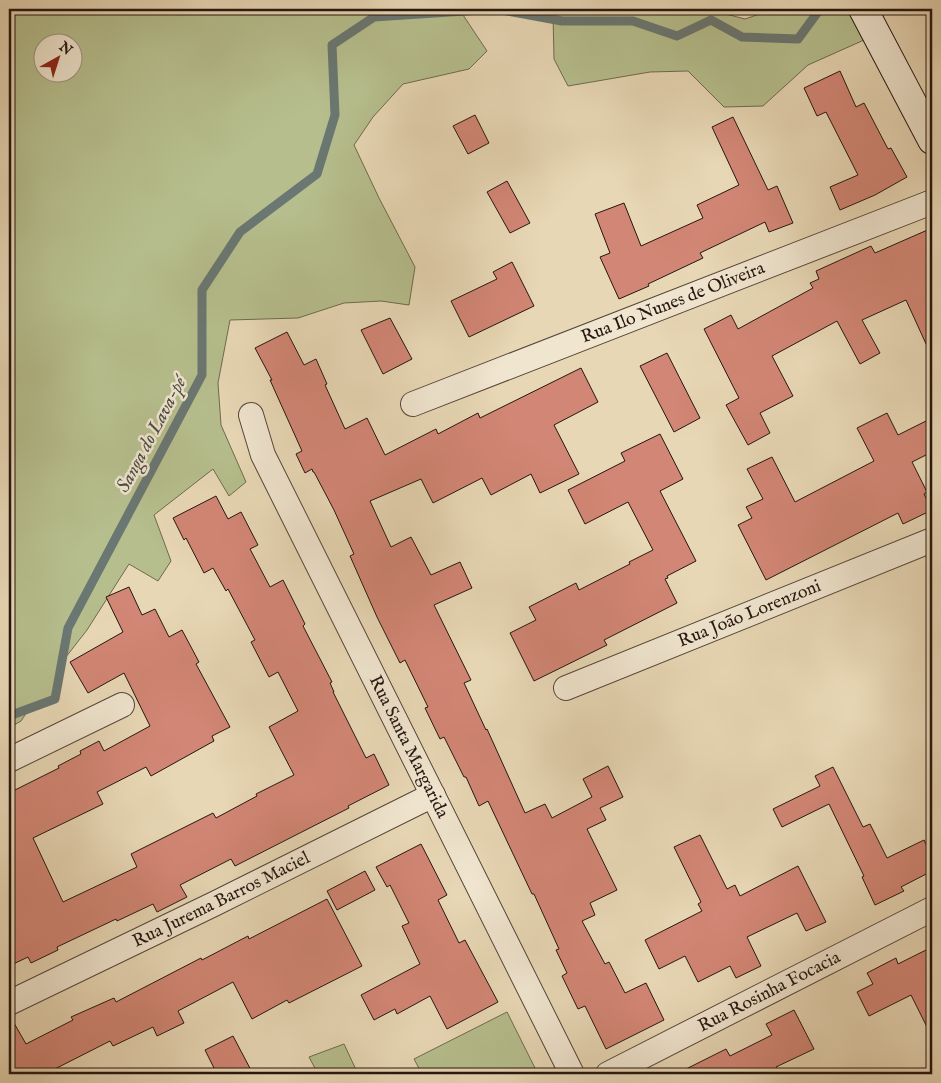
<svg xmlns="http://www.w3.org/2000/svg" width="941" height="1083" font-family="'IM FELL English',serif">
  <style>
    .green { fill: #b6be8d; stroke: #6e6a4e; fill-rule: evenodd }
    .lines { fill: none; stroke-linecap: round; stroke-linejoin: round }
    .stream { stroke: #6a7772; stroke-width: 9 }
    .building { fill: #d28675; stroke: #251610 }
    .street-casing { stroke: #564639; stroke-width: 26 }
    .secondary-casing { stroke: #251610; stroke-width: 30 }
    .street { stroke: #f0e5cf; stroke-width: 24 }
    .secondary { stroke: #f0e5cf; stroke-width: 28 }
    .labels { text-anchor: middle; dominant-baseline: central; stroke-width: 5; stroke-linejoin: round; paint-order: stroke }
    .street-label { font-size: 18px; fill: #251610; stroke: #f0e5cf }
    .water-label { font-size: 19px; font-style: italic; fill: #4d4f49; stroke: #f0e5cf }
  </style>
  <rect width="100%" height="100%" fill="#e8d7b5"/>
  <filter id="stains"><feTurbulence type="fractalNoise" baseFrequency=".004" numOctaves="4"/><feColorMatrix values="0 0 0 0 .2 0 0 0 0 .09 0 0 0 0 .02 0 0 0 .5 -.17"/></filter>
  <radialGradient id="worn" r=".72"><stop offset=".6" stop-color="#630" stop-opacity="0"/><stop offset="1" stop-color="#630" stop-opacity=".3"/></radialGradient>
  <!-- green -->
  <g class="green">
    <path d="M9,9H459L487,51L469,69L403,84L373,117L354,145L379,198L415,267L409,305L381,301L344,303L298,318L230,320L218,383L221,425L246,482L229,496L213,469L154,515L171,561L158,581L129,564L87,630L62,662L55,699L29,709L21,721L9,728ZM42,42H72V72H42Z"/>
    <path d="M611,9H707L745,19L774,9H860L873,36L808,65L763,106L724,107L688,71L650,72L568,86L554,59L553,14Z"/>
    <path d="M507,1012L538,1074H422L414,1059Z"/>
    <path d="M344,1044L358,1074H318L309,1057Z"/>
  </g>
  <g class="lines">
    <!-- stream -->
    <g class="stream">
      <path d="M496,9L562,21H633L677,36L711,20L742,37L798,39L820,9"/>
      <path d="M9,716L55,699L68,628L202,375V290L240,232L317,174L335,115L332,45L374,17L495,9"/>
    </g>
  </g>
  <!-- building -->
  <g class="building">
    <path d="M840,71L856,107L864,103L888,149L891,148L907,177L875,195L840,210L830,187L858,175L826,112L817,116L804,88Z"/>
    <path d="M475,115L489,143L468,154L453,126Z"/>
    <path d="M733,117L768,190L777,186L793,223L769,232L765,222L700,253L703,258L648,284L649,286L619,299L600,257L610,253L595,214L624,203L641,246L703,218L697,205L739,185L712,127Z"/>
    <path d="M507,181L530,223L510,233L487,192Z"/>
    <path d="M932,228V357L906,300L862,320L880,353L860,364L837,321L772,356L793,396L760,413L770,433L748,445L726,405L739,398L704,329L731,315L738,329L813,288L810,283L819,279L816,271L871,246L875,253Z"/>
    <path d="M512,262L534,306L469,337L451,301L497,279L493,272Z"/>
    <path d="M390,318L412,359L383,374L361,330Z"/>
    <path d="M287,332L304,365L316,359L327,384L325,385L345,429L367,418L385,455L436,429L438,434L478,413L480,418L581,368L598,402L554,425L579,474L540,493L531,474L491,495L482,478L433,503L421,479L370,501L391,547L411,537L431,575L460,562L472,588L434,605L471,680L464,683L486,730L487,729L525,813L545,804L552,818L592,797L583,779L608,766L623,797L600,808L606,820L587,829L617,890L590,903L595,915L582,921L605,964L609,962L625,993L646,983L664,1020L606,1049L585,1006L578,1009L562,976L567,973L556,950L559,949L534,894H532L488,801L479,806L466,777H464L444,737L440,739L425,708L428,707L405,660L400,663L377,617L350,556L354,554L334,510L314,472H313L312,469L305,473L296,454L302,451L270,380H272L255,348Z"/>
    <path d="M667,353L700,418L674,432L640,366Z"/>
    <path d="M887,413L898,435L932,418V452L912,462L927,492L924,494L932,510L903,524L898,513L766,580L738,525L752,518L746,507L763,499L747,469L772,457L795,502L874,461L857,428Z"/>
    <path d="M660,434L683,479L660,491L696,561L667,576L668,578L665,579L677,603L604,640L607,645L534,681L510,633L536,620L529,607L576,583L579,590L630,564L629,562L653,550L628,502L585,524L568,490L625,461L621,453Z"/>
    <path d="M216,496L228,519L241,512L258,545L250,549L270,587L283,580L305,624L303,626L332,682L330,683L334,692H333L366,758L374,754L389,785L348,806L349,808L235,866L231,859L180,885L187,897L157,912L153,904L117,921L116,919L57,947L58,950L31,963L28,957L9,966V793L59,768L58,766L81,754L80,751L99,741L104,751L150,726L124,673L88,693L70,662L123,632L106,597L129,587L142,615L155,609L169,637L182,630L199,662L196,664L230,727L212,736L214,741L151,776L146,767L97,792L103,804L33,838L63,902L137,867L131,854L213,813L216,818L257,796L256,794L294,775L269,727L298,711L278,672L269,677L251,642L255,640L228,589L226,591L213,568L204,573L186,538L184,540L173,518Z"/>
    <path d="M833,767L863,827L870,824L887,858L924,840L932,857V871L901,887L904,891L875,905L862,877L864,876L829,804L782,827L773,809L820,786L815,776Z"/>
    <path d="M700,835L727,889L735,885L740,896L798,866L826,922L806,931L797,913L747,937L761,966L736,978L730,966L698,982L685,956L659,969L645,940L702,911L698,904L701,902L674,847Z"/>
    <path d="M421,844L447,895L438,900L459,943L465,940L498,1002L447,1029L430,996L397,1014L395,1009L374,1020L361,995L420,964L402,926L409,923L390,885L387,887L376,867Z"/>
    <path d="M365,871L375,890L337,910L327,891Z"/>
    <path d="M327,899L362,966L289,1003L287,1000L252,1019L233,982L178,1011L184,1023L157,1036L153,1027L113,1046L110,1041L45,1074H9V1017L10,1016L26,1044L73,1020L71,1017L114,998L116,1002L201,958L202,960L248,936L249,939Z"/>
    <path d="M932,947V1037L911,995L869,1016L857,992L873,984L867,973L896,958L898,964Z"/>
    <path d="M794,1010L814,1049L776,1067L780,1074H676L726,1049L730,1056L772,1035L766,1024Z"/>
    <path d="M233,1036L253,1074H217L205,1050Z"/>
  </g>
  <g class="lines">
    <!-- street casing -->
    <g class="street-casing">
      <g id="street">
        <path id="s1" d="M413,404L932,202"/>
        <path id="s2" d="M251,415L263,455L572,1074"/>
        <path id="s3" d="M566,688L932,540"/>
        <path d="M9,760L122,705"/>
        <path id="s4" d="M9,1003L214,904L433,795"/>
        <path id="s5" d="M608,1074L932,909"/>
      </g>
    </g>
    <!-- secondary casing -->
    <g class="secondary-casing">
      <path id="secondary" d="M863,9L932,140"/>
    </g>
    <!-- street -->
    <use href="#street" class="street"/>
    <!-- secondary -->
    <use href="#secondary" class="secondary"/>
  </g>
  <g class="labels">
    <!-- street labels -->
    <g class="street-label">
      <text stroke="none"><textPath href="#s1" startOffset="279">Rua Ilo Nunes de Oliveira</textPath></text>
      <text stroke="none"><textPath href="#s3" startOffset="198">Rua João Lorenzoni</textPath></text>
      <text stroke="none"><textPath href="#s2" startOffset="368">Rua Santa Margarida</textPath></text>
      <text stroke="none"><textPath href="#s4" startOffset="236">Rua Jurema Barros Maciel</textPath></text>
      <text stroke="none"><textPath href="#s5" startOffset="181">Rua Rosinha Focacia</textPath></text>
    </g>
    <!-- water labels -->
    <g class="water-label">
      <text transform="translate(152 435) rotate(-62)">Sanga do Lava-pé</text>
    </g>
  </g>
  <!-- margin -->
  <rect width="941" height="1083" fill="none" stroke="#e8d7b5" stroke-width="30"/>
  <rect x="10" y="10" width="921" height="1063" fill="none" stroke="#251610" stroke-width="2.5"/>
  <rect x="15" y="15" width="911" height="1053" fill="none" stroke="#251610"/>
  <!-- north arrow -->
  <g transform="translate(58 58) rotate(39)"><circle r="24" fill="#f0e5cf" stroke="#9f9283"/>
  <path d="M0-4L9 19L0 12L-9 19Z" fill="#8f2418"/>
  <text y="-8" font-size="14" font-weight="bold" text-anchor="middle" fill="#251610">N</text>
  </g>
  <rect width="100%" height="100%" filter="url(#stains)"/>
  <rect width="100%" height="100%" fill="url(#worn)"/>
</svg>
